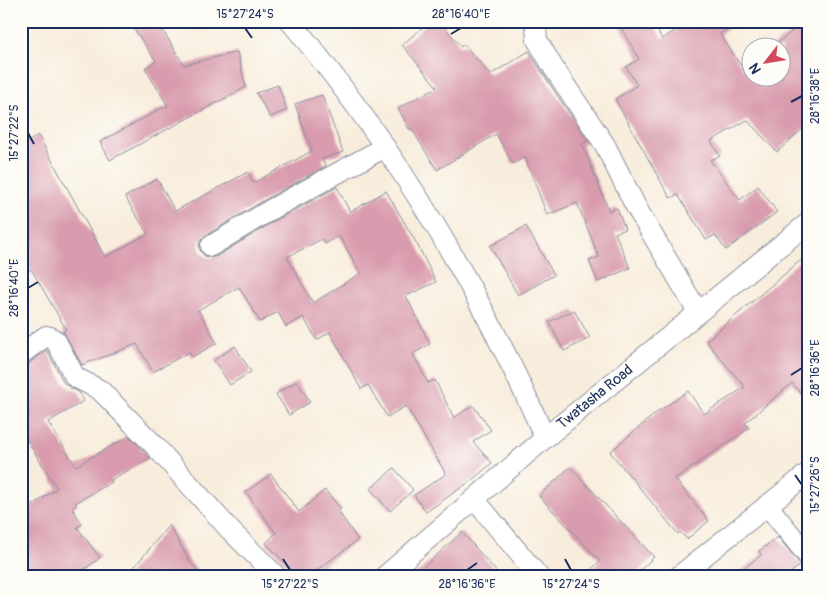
<svg xmlns="http://www.w3.org/2000/svg" width="829" height="597" font-family="Pangolin,sans-serif">
  <style>
    .building { fill: #d99cae; fill-rule: evenodd }
    .lines { fill: none; stroke-linecap: round; stroke-linejoin: round }
    .minor-casing { stroke: #8a8e9d; stroke-width: 22 }
    .minor { stroke: #fff; stroke-width: 20 }
    .ticks { fill: none; stroke: #1b2f5e; stroke-width: 2 }
    .labels { text-anchor: middle; dominant-baseline: central; stroke-width: 4; stroke-linejoin: round; paint-order: stroke }
    .street-label { font-size: 15px; fill: #1b2f5e; stroke: #fdfcf7 }
    .neatline { fill: none; stroke: #1b2f5e; stroke-width: 2 }
    .ticks-label { font-size: 12px; text-anchor: middle; fill: #1b2f5e }
  </style>
  <rect width="100%" height="100%" fill="#fdfcf7"/>
  <filter id="ink" filterUnits="userSpaceOnUse"><feTurbulence type="fractalNoise" baseFrequency=".02" numOctaves="2"/><feDisplacementMap in="SourceGraphic" scale="10" xChannelSelector="R" yChannelSelector="G"/><feConvolveMatrix kernelMatrix="1 2 1 2 8 2 1 2 1" color-interpolation-filters="sRGB"/></filter>
  <filter id="wash" filterUnits="userSpaceOnUse"><feTurbulence type="fractalNoise" baseFrequency=".0096" numOctaves="4" result="noise"/><feDisplacementMap in="SourceGraphic" scale="20" xChannelSelector="R" yChannelSelector="G"/><feGaussianBlur stdDeviation="1.12" result="paint"/><feColorMatrix in="noise" values="0 0 0 0 0 0 0 0 0 0 0 0 0 0 0 0 0 1.4 0 .05"/><feComposite in="paint" operator="in"/></filter>
  <g filter="url(#wash)">
    <rect width="100%" height="100%" fill="#f8eddc"/>
    <g id="blocks">
      <!-- building -->
      <g class="building">
        <path d="M129,21H157L184,65L237,52L246,87L110,160L100,142L155,112V111L168,106L145,68L156,61Z"/>
        <path d="M430,21H440L461,47L464,44L490,75L529,51L549,83L588,141L582,144L609,211L617,208L625,229L615,233L630,268L598,282L589,261L599,257L577,203L547,215L525,157L513,164L496,134L437,170L411,128L409,129L398,108L437,87L402,45Z"/>
        <path d="M617,21H652L662,39L690,21H740L720,34L743,69L752,62V78H782V48H771L805,21H808V124L777,152L747,120L711,141L720,156L710,160L740,200L758,186L777,212L726,250L715,235L706,240L678,195L670,198L615,99L637,85L626,67L639,59Z"/>
        <path d="M278,85L287,110L270,117L256,93Z"/>
        <path d="M322,95L343,152L322,159L326,166L266,199L205,236L200,241L199,247L201,252L205,256L211,258L217,256L278,219L337,187L350,212L386,191L417,244L436,282L406,296L430,344L413,354L428,383L435,380L454,418L473,405L491,430L473,442L492,463L472,480L426,512L414,495L446,474L406,406L387,417L368,385L361,389L330,332L317,340L303,317L286,327L278,312L260,322L239,287L198,310L217,343L192,357L189,352L153,372L137,344L82,365L63,331L66,329L31,269L21,275V147L38,135L105,257L148,234L125,197L157,179L175,211L248,172L253,183L312,151L295,104ZM339,236L361,273L313,303L287,257L322,239L325,244Z"/>
        <path d="M526,226L554,275L518,295L490,246Z"/>
        <path d="M808,254V402L792,383L745,423L749,428L675,479L709,521L687,539L680,532L678,534L610,452L656,413L688,391L704,414L745,387L706,341Z"/>
        <path d="M574,310L590,338L564,351L549,322Z"/>
        <path d="M235,346L251,372L230,385L214,360Z"/>
        <path d="M47,350L64,383L70,388L79,392L84,401L48,422L76,466L129,436L150,458L111,480L112,482L75,503L77,505L72,508L82,524L77,527L100,558L75,576H21V514L57,488L21,431V366L28,364Z"/>
        <path d="M297,381L310,402L289,415L276,394Z"/>
        <path d="M570,467L654,557L634,576H584L600,561L539,496Z"/>
        <path d="M394,468L413,490L390,511L370,489Z"/>
        <path d="M271,474L299,512L325,490L341,509L338,511L358,540L309,576H298L266,543L276,533L246,492Z"/>
        <path d="M169,525L190,562L203,576H127Z"/>
        <path d="M462,532L500,576H414Z"/>
        <path d="M778,537L801,565L786,576H734L761,555L759,551Z"/>
      </g>
    </g>
  </g>
  <g filter="url(#ink)">
    <use href="#blocks" fill-opacity="0" stroke="#8a8e9d" stroke-width="1"/>
    <g class="lines">
      <!-- minor casing -->
      <g class="minor-casing">
        <g id="minor">
          <path d="M290,21C395,147 479,288 545,438"/>
          <path d="M539,21L536,27L537,40L553,67L605,145L636,207L698,312"/>
          <path d="M211,246L272,209L385,147"/>
          <path d="M21,354L46,336L50,337L56,341L75,377L100,390L155,446L230,530L276,576"/>
          <path d="M475,500L538,576"/>
          <path d="M767,505L808,556"/>
          <path d="M385,576L545,438L808,223"/>
          <path d="M679,576L808,473"/>
        </g>
      </g>
      <!-- minor -->
      <use href="#minor" class="minor"/>
    </g>
  </g>
  <!-- ticks -->
  <path class="ticks" d="M245,28L252,38M451,34L461,28M791,102L802,96M28,133L34,144M28,288L38,282M791,375L802,368M795,475L802,485M283,559L290,570M565,559L571,570M467,570L477,563"/>
  <g class="labels">
    <!-- street labels -->
    <g class="street-label">
      <text transform="translate(595 397) rotate(-39)">Twatasha Road</text>
    </g>
  </g>
  <!-- margin -->
  <rect width="829" height="597" fill="none" stroke="#fdfcf7" stroke-width="55"/>
  <!-- north arrow -->
  <g transform="translate(766 62) rotate(239)"><circle r="24" fill="#fdfcf7" stroke="#a3aaba"/>
  <path d="M0-4L9 19L0 12L-9 19Z" fill="#d1495b"/>
  <text y="-8" font-size="14" font-weight="bold" text-anchor="middle" fill="#1b2f5e">N</text>
  </g>
  <rect x="28" y="28" width="774" height="542" class="neatline"/>
  <g class="ticks-label">
    <text x="245" y="18">15°27'24"S</text>
    <text x="461" y="18">28°16'40"E</text>
    <text transform="translate(815 96) rotate(-90)" y="4">28°16'38"E</text>
    <text transform="translate(14 133) rotate(-90)" y="4">15°27'22"S</text>
    <text transform="translate(14 288) rotate(-90)" y="4">28°16'40"E</text>
    <text transform="translate(815 368) rotate(-90)" y="4">28°16'36"E</text>
    <text transform="translate(815 485) rotate(-90)" y="4">15°27'26"S</text>
    <text x="290" y="588">15°27'22"S</text>
    <text x="467" y="588">28°16'36"E</text>
    <text x="571" y="588">15°27'24"S</text>
  </g>
</svg>
